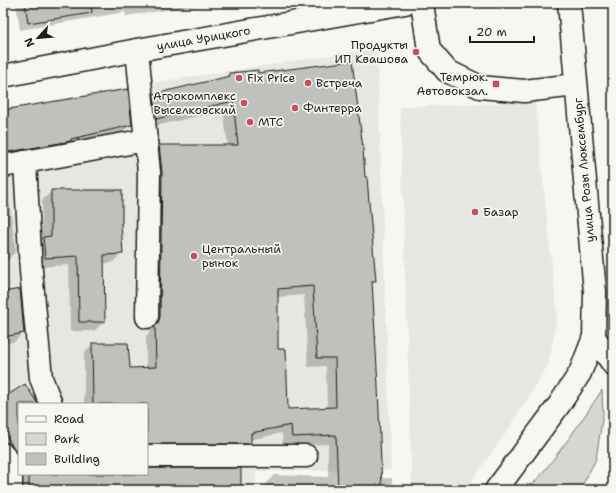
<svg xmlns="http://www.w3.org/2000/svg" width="616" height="493" font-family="'Shantell Sans',sans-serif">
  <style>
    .built { fill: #e6e6e2 }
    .green { fill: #d6d6d2; stroke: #797977 }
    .shadow { fill: #0003; fill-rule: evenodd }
    .building { fill: #c0c0bd; stroke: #1c1c1c; fill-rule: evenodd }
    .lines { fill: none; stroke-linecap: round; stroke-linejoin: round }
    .minor-casing { stroke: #1c1c1c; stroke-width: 25 }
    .major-casing { stroke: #1c1c1c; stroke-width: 25 }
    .minor { stroke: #f6f6f2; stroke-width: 22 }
    .major { stroke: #f6f6f2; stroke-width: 22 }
    .poi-dot { fill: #d1495b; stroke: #f6f6f2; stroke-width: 1.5 }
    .labels { text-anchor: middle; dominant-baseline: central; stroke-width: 3.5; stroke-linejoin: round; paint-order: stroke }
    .street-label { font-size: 12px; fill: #1c1c1c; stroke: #f6f6f2 }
    .poi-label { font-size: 12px; fill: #1c1c1c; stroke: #f6f6f2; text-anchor: start }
  </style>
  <rect width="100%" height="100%" fill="#f6f6f2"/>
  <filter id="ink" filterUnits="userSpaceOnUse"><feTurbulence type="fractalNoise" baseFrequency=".025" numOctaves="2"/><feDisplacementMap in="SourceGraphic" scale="8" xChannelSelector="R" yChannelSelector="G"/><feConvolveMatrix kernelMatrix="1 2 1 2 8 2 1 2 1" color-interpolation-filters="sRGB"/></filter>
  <g filter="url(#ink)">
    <!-- built -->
    <g class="built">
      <path d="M377,48L391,470L256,471V490H24V474H147V404H19V463L3,437V109L133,86Z"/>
      <path d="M535,102L557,316L549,363L510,427L465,490H412L400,107Z"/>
    </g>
    <!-- green -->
    <path class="green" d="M602,390L603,414L596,459L582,486L573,490H528C556,458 579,425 602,390Z"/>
    <!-- shadow -->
    <g class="shadow">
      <path d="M16,3H215L126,16L125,12L20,30Z"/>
      <path d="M230,74L375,281L371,284L380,478H392V490H264L265,485L274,475L328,477V444L283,446L282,433L250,440V443L241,452H147V404H84V353L93,344L129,369L146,368V336L149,334L151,327L153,182L150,156L159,146H228L223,110L147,128L145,104L154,95L226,78ZM304,295L308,367L326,366L327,408L287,410L277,350V297Z"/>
      <path d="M3,111L131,124L120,135L3,162Z"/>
      <path d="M3,179H6L16,251L6,262H3Z"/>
      <path d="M52,191L122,253L112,263H103L104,322L94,331H70L69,265L36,267L34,247L42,239V200Z"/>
      <path d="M3,293L23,333L14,342L3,344Z"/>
      <path d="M3,400L37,404H19V457L9,464L3,455Z"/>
      <path d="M147,469L240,490H20L21,481L28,474H147Z"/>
    </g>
    <!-- building -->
    <g class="building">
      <path d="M25,3H91L92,13L28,23Z"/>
      <path d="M352,61L363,148L365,177H367L369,202L376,281H372L378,386L382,490H338L336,435L292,437L291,425L251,433V444H147V404H93L92,343H128L130,368L156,367L155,326L158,323L160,317L162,172L159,145H238L233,101L156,119L154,94L230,76L229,73L258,70V73ZM313,286L317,358H335L336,407L288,409L286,349H278V289Z"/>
      <path d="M128,89L132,125L71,139V141L3,153V110Z"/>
      <path d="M51,190H122V223H121L123,254L104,255L105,322H79L78,256L45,258L43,237L51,236Z"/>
      <path d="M20,289L24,333L3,337V292Z"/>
      <path d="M25,384L38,404H19V456L3,431V398Z"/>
      <path d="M147,468H241V490H29V474H147Z"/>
    </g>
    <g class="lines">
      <!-- minor casing -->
      <g class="minor-casing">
        <g id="minor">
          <path d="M422,3L429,50L447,71L480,87L524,91L576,85"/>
          <path d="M137,50L149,172L147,317"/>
          <path id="s1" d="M3,76L137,50L405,3"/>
          <path d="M25,162L31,271L41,378L51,404"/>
          <path d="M3,166L146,140"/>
          <path d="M594,337L613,364"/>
          <path d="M3,454L11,468V490"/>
          <path d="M147,456H306"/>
        </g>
      </g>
      <!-- major casing -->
      <g class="major-casing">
        <path id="major" d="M496,490L559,405L580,373L594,337L595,292L569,3"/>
      </g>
      <!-- minor -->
      <use href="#minor" class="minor"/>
      <!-- major -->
      <use href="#major" class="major"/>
    </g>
  </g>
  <!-- markers -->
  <g class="poi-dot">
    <circle cx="416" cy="52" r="4"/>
    <circle cx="239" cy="78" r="4"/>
    <circle cx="308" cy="83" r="4"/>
    <rect x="492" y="80" width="8" height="8" rx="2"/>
    <circle cx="244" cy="103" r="4"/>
    <circle cx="295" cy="108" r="4"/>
    <circle cx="250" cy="122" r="4"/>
    <circle cx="475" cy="212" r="4"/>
    <circle cx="194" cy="256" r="4"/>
  </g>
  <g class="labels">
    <!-- street labels -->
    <g class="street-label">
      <text stroke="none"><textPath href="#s1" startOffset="204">улица Урицкого</textPath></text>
      <text transform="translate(584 170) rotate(-95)">улица Розы Люксембург</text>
    </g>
    <!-- poi labels -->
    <g class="poi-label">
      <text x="408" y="45" text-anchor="end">Продукты<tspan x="408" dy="14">ИП Квашова</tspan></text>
      <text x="488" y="77" text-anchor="end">Темрюк.<tspan x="488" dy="14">Автовокзал.</tspan></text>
      <text x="247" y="78">Fix Price</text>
      <text x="316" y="83">Встреча</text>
      <text x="236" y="96" text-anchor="end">Агрокомплекс<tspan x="236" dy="14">Выселковский</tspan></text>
      <text x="303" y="108">Финтерра</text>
      <text x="258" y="122">МТС</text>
      <text x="483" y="212">Базар</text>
      <text x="202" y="249">Центральный<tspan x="202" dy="14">рынок</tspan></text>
    </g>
  </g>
  <!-- margin -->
  <rect width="616" height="493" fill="none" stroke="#f6f6f2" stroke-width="16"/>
  <rect x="8" y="8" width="600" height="477" fill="none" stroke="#1c1c1c" stroke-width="1.5" filter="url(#ink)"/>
  <!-- legend -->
  <rect x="18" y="403" width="130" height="72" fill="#f6f6f2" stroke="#9f9f9c"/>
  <rect x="26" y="416" width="20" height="6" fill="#f6f6f2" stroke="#9f9f9c"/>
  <text x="54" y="423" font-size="12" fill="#1c1c1c">Road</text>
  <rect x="26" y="433" width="20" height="12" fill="#d6d6d2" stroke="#9f9f9c"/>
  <text x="54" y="443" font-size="12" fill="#1c1c1c">Park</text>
  <rect x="26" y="453" width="20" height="12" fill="#c0c0bd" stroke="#9f9f9c"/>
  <text x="54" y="463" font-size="12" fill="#1c1c1c">Building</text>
  <!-- north arrow -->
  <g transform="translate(38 38) rotate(243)" stroke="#f6f6f2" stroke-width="3" paint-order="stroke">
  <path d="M0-3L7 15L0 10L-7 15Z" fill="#1c1c1c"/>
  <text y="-6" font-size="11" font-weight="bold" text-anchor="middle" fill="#1c1c1c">N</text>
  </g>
  <!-- scale -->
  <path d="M470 36v6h64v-6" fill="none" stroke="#1c1c1c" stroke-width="2"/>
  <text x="476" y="36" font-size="12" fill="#1c1c1c" stroke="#f6f6f2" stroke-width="3" paint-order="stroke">20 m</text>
</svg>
